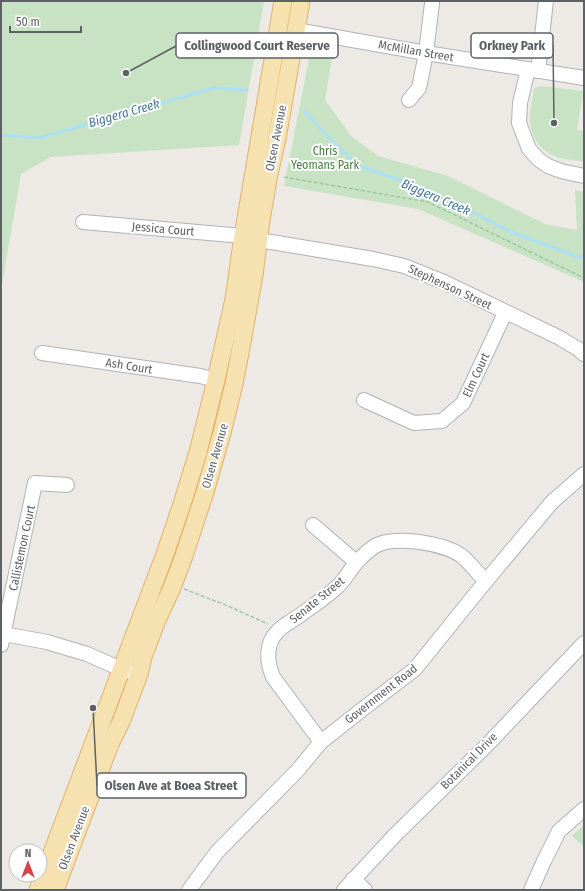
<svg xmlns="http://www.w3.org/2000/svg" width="585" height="891" font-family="'Fira Sans Condensed',sans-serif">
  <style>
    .green { fill: #c8e2c4 }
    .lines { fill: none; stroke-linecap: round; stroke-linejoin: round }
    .stream { stroke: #ade0f6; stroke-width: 3 }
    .minor-casing { stroke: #b0b3b6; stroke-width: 16 }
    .major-casing { stroke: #e2b069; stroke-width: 19 }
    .path { stroke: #a0c5a5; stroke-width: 1.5; stroke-dasharray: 4 2; stroke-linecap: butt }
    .minor { stroke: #fff; stroke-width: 14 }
    .major { stroke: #f6e1b1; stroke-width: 17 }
    .labels { text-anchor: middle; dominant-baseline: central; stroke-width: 4; stroke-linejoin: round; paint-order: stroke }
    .street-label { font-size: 12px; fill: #5d6164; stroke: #fff }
    .park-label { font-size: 12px; fill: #45813f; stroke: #fff }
    .water-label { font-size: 13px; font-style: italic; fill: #457796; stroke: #fff }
    .leader { fill: none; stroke: #5d6164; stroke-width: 1.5 }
    .callout-dot { fill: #5d6164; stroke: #fff; stroke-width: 1.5 }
    .callout { fill: #fff; stroke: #5d6164; stroke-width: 1.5 }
    .callout-label { font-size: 13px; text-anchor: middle; font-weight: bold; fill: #5d6164 }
  </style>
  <rect width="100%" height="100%" fill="#edeae5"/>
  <!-- green -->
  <g class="green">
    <path d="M1,1H264L239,145L51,157L21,174L1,290Z"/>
    <path d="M316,49L333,52L325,100L351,136L378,156L448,176L545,224L577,230L575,190L584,192V282L418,209L284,186L310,54L311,52Z"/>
    <path d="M542,86L583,91L577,130L584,131V162C576,160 567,160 560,158C541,153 529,135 530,116C530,107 533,98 534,89L537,87Z"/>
    <path d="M584,825V847L572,836Z"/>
  </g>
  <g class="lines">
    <!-- stream -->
    <g class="stream">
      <path d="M304,111L333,142L359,166L397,179L435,193L511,232L584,259"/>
      <path d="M1,135L39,138L214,88L247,90"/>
    </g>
    <!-- minor casing -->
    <g class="minor-casing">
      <g id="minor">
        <path d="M296,30L426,53L584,78"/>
        <path d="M528,69L520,103L519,123L529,149L538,159L548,166L561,171L584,176"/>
        <path d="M538,71L546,1"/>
        <path d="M409,100L419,88L426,53L432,3V1"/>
        <path d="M83,222L243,236L259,240L373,259L404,266L444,282L560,338L578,349L584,354"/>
        <path d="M42,353L200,376L216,380"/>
        <path d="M364,400L414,423L442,421L463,403L505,313"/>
        <path d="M313,525L356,562"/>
        <path d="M4,634L47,642L87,654L121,669L139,674"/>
        <path d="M1,645L35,483L67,485"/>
        <path d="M321,742L273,677C267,663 265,644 277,632C283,625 292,621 299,616C312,606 327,597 338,586C346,579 350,569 357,562C362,556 369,550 375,546C394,535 446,543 463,557C471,564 478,574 486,581"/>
        <path d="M353,879L365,890"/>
        <path d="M189,890L217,852L297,771L321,742L364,708L415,669L486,581L552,502L584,474"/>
        <path d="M344,890L395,835L487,745L584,643"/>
        <path d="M531,890L544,861L559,831L584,809"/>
      </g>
    </g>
    <!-- major casing -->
    <g class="major-casing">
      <g id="major">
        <path d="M38,890L165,554L182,504L198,452L216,380L234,299L243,236L283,1"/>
        <path d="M55,890L110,744L121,722L139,674L143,657L157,620L171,590L184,556L205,492L222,433L234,384L242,342L254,275L261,220L269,174L277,139L301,1"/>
      </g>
    </g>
    <!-- path -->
    <g class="path">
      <path d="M284,177L428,202L584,278"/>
      <path d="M184,589L228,606L268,624"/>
    </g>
    <!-- minor -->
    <use href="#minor" class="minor"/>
    <!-- major -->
    <use href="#major" class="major"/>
  </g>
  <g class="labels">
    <!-- street labels -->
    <g class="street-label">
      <text transform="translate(416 51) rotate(10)">McMillan Street</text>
      <text transform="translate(276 138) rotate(-79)">Olsen Avenue</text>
      <text transform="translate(163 229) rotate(5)">Jessica Court</text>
      <text transform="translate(450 287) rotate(25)">Stephenson Street</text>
      <text transform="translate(129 366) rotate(9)">Ash Court</text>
      <text transform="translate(476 375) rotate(-65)">Elm Court</text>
      <text transform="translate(215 456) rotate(-74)">Olsen Avenue</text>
      <text transform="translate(22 548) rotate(-78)">Callistemon Court</text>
      <text transform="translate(317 600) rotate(-39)">Senate Street</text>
      <text transform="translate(381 694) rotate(-38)">Government Road</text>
      <text transform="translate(469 761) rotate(-45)">Botanical Drive</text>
      <text transform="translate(74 838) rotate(-69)">Olsen Avenue</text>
    </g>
    <!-- park labels -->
    <g class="park-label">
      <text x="325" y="151">Chris<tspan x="325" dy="14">Yeomans Park</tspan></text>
    </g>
    <!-- water labels -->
    <g class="water-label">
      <text transform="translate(124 113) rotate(-16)">Biggera Creek</text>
      <text transform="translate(436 197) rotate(23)">Biggera Creek</text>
    </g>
  </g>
  <!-- callouts -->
  <path class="leader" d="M554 123L553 45M126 73L176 46M93 708L97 786"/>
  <g class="callout-dot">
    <circle cx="554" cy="123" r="4"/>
    <circle cx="126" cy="73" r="4"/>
    <circle cx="93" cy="708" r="4"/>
  </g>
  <g class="callout">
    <rect x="471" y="33" width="82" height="25" rx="4"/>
    <rect x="176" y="33" width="162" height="25" rx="4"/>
    <rect x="97" y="773" width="149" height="25" rx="4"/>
  </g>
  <g class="callout-label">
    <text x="512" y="50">Orkney Park</text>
    <text x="257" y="50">Collingwood Court Reserve</text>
    <text x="171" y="790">Olsen Ave at Boea Street</text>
  </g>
  <!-- border -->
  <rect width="585" height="891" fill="none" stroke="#5d6164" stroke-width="4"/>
  <!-- north arrow -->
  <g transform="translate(28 863)"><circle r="19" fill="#ffffff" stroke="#bec0c1"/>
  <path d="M0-3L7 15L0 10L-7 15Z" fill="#d7424b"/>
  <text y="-6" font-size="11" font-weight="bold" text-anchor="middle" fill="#5d6164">N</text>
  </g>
  <!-- scale -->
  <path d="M10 26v6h71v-6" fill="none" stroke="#5d6164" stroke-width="2"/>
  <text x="16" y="26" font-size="12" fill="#5d6164" stroke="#ffffff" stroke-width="3" paint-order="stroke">50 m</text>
</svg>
